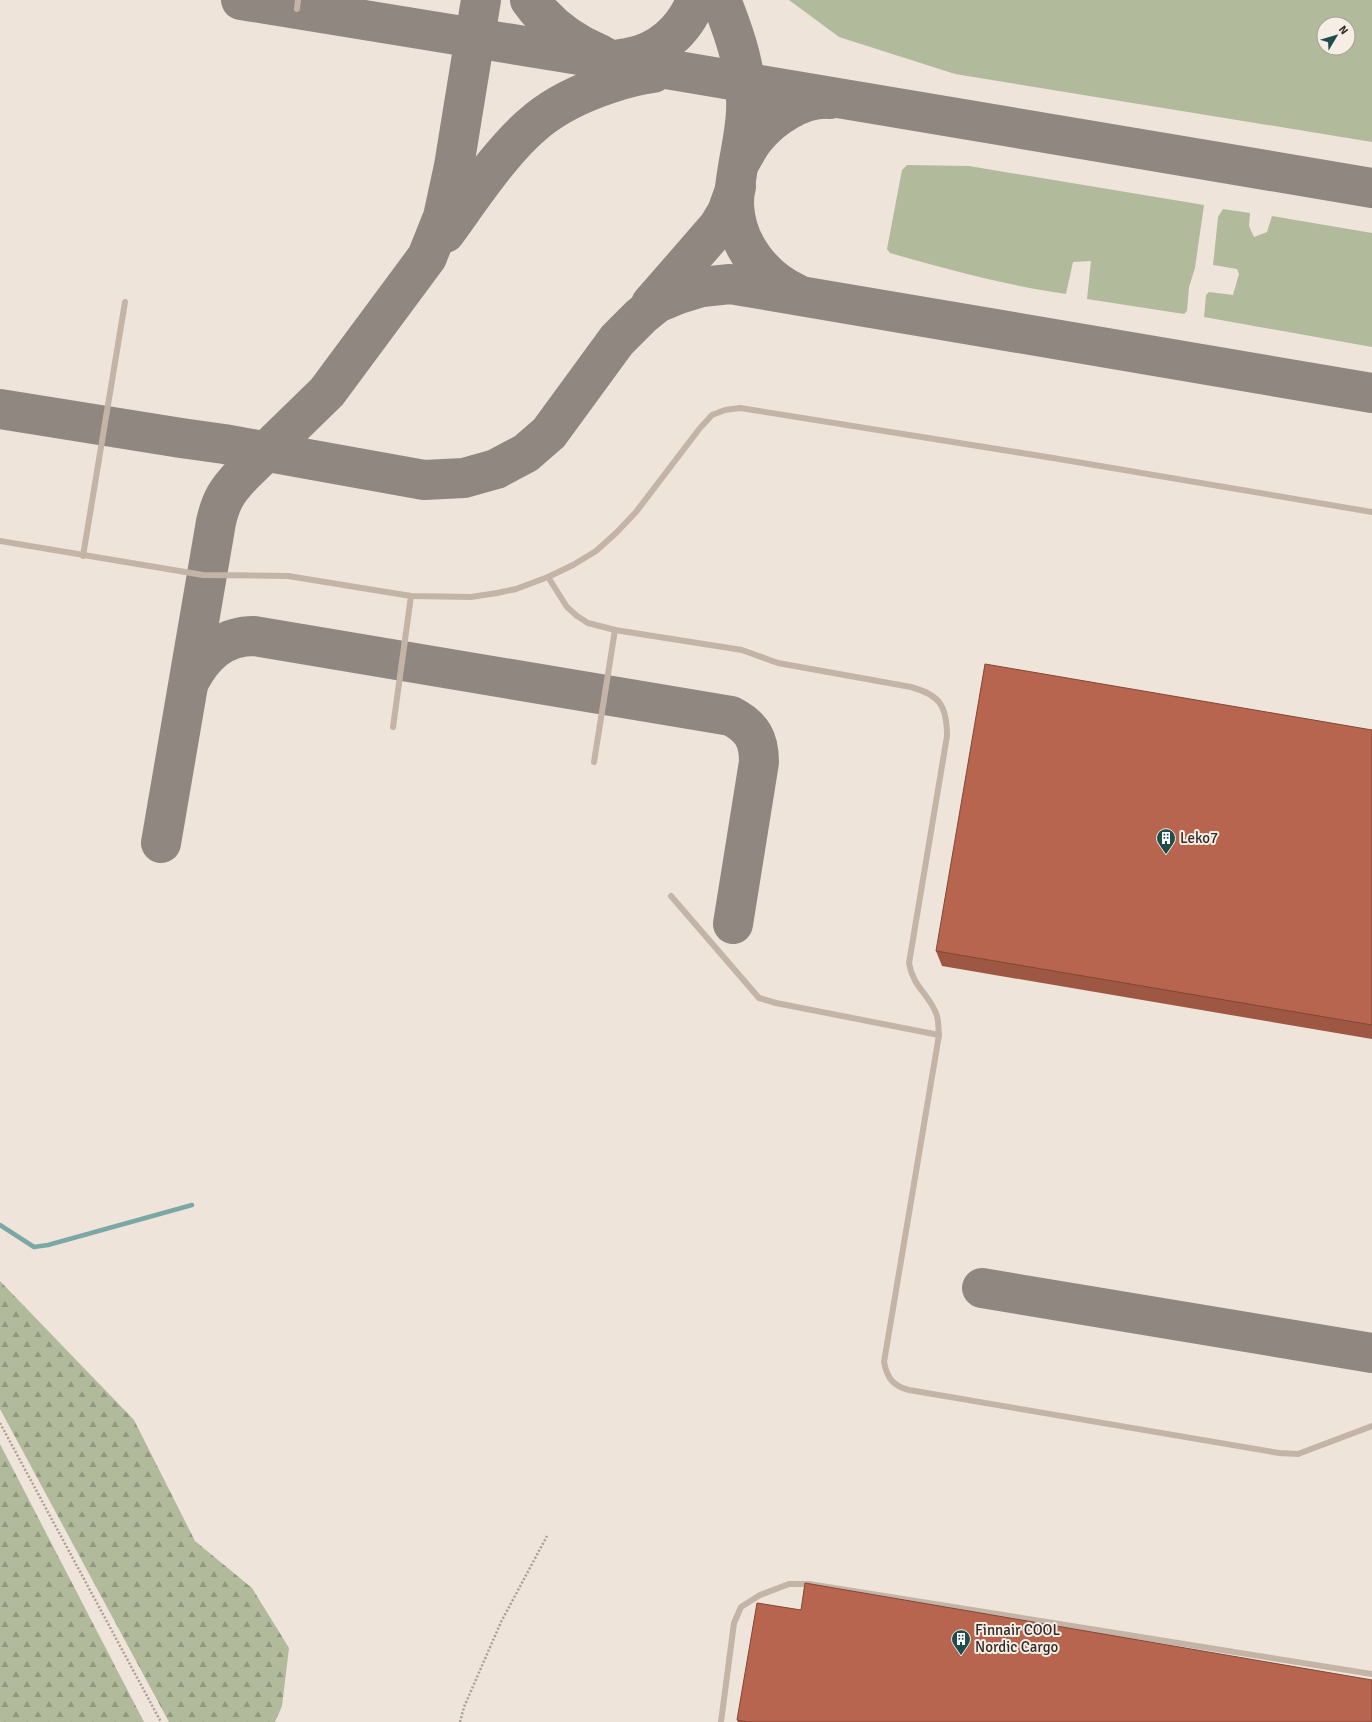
<svg xmlns="http://www.w3.org/2000/svg" width="1372" height="1722" font-family="Signika,sans-serif">
  <style>
    .grass { fill: #b1bb9c; fill-rule: evenodd }
    .forest { fill: url(#forest-firs) }
    .lines { fill: none; stroke-linecap: round; stroke-linejoin: round }
    .stream { stroke: #7ca7a7; stroke-width: 4.5 }
    .taxiway { stroke: #908780; stroke-width: 40 }
    .path { stroke: #b09e92; stroke-width: 2.5; stroke-dasharray: 2 2; stroke-linecap: butt }
    .service { stroke: #c4b4a7; stroke-width: 6 }
    .wall { fill: #9d5743 }
    .building { fill: #b7654e; stroke: #804737 }
    .labels { text-anchor: middle; dominant-baseline: central; stroke-width: 4; stroke-linejoin: round; paint-order: stroke }
    .poi-label { font-size: 15px; fill: #322a27; stroke: #f6eee5; text-anchor: start }
  </style>
  <defs>
    <pattern id="forest-firs" width="22" height="20" patternUnits="userSpaceOnUse"><rect width="22" height="20" fill="#b1bb9c"/><path d="M5 1l3.5 6h-7zM16 11l3.5 6h-7z" fill="#91987f"/></pattern>
  </defs>
  <rect width="100%" height="100%" fill="#eee4da"/>
  <!-- grass -->
  <g class="grass">
    <path d="M789,0H1372V142L955,74L839,37ZM1324,24H1348V48H1324Z"/>
    <path d="M907,165L969,166L1204,205L1195,268L1189,287L1187,311L1184,314L1087,299L1091,261L1073,262L1066,294C1005,285 949,270 890,253L887,249L902,170Z"/>
    <path d="M1223,209L1250,213L1249,226L1254,237L1267,232L1272,216L1372,233V347L1204,317L1206,295L1209,292L1233,295L1239,274L1237,269L1213,265L1218,217Z"/>
  </g>
  <!-- forest -->
  <g class="forest">
    <path d="M0,1281L134,1420L195,1541L252,1588L289,1648L282,1706L275,1722H169L0,1409Z"/>
    <path d="M0,1444L144,1722H0Z"/>
  </g>
  <g class="lines">
    <!-- stream -->
    <path class="stream" d="M0,1225L34,1247L48,1245L192,1205"/>
    <!-- taxiway -->
    <g class="taxiway">
      <path d="M241,0L678,71L1372,188"/>
      <path d="M530,0C547,24 571,42 599,54C603,56 608,59 612,60C616,61 623,58 627,58C659,53 685,30 696,0"/>
      <path d="M721,0C735,35 748,72 746,111C745,142 734,173 734,204C735,243 762,278 797,294"/>
      <path d="M740,162C745,154 749,145 755,138C772,117 802,97 830,99"/>
      <path d="M445,233C472,196 502,149 538,120C558,104 584,92 608,84C623,79 637,75 653,73"/>
      <path d="M651,304L718,227L727,212L736,187"/>
      <path d="M0,409L181,438L224,444L424,480L464,478L496,469L526,453L549,433L617,340L641,316L657,303L676,295L702,287L730,284L1372,393"/>
      <path d="M190,680C204,654 223,636 254,636L731,716C752,727 759,739 759,762L733,924"/>
      <path d="M161,843L216,522C221,500 227,491 242,475L327,392L427,257L443,217L454,166L481,0"/>
      <path d="M982,1288L1372,1353"/>
    </g>
    <!-- path -->
    <g class="path">
      <path d="M0,1423L161,1722"/>
      <path d="M460,1722L464,1707L501,1622L547,1536"/>
    </g>
    <!-- service -->
    <g class="service">
      <path d="M297,9L298,0"/>
      <path d="M0,541L203,575L288,576L411,596L471,597L497,593L516,589L548,577L573,565L596,551L616,533L636,512L700,428L712,415L725,410L740,408L1053,458L1372,512"/>
      <path d="M83,556L125,302"/>
      <path d="M548,577L567,607L577,616L588,623L615,630L742,650L778,663L911,687C940,695 947,706 947,736L909,963C913,987 928,993 936,1013C939,1019 938,1028 939,1035L884,1362C887,1378 893,1386 909,1390L1279,1453L1298,1454L1372,1426"/>
      <path d="M393,727L411,596"/>
      <path d="M594,762L615,630"/>
      <path d="M671,896L759,998L776,1003L939,1035"/>
      <path d="M721,1722L734,1623L741,1607L760,1595L789,1584H809L1372,1674"/>
    </g>
  </g>
  <!-- wall -->
  <g class="wall">
    <path d="M1372,730V1039L942,966L936,951Z"/>
    <path d="M801,1610L1372,1722H738L737,1720Z"/>
  </g>
  <!-- building -->
  <g class="building">
    <path d="M985,664L1372,730V1025L936,951Z"/>
    <path d="M805,1583L1372,1680V1722H747L737,1720L757,1603L801,1610Z"/>
  </g>
  <!-- icons -->
  <defs>
    <g id="building-pin" transform="scale(1)"><path d="M0 17L-7.5 6A9.5 9.5 0 1 1 7.5 6Z" fill="#214c4e" stroke="#f6eee5"/><path d="M-4-6H4V6H1V3H-1V6H-4ZM-2.5-4.3h1.7v1.8h-1.7ZM.8-4.3h1.7v1.8H.8ZM-2.5-1h1.7V.8h-1.7ZM.8-1h1.7V.8H.8Z" fill="#fff"/></g>
  </defs>
  <g fill-rule="evenodd">
    <use href="#building-pin" x="1166" y="838"/>
    <use href="#building-pin" x="961" y="1639"/>
  </g>
  <g class="labels">
    <!-- poi labels -->
    <g class="poi-label">
      <text x="1180" y="838">Leko7</text>
      <text x="975" y="1630">Finnair COOL<tspan x="975" dy="17">Nordic Cargo</tspan></text>
    </g>
  </g>
  <!-- north arrow -->
  <g transform="translate(1336 36) rotate(52)"><circle r="19" fill="#f6eee5" stroke="#a8a099"/>
  <path d="M0-3L7 15L0 10L-7 15Z" fill="#214c4e"/>
  <text y="-6" font-size="11" font-weight="bold" text-anchor="middle" fill="#322a27">N</text>
  </g>
</svg>
